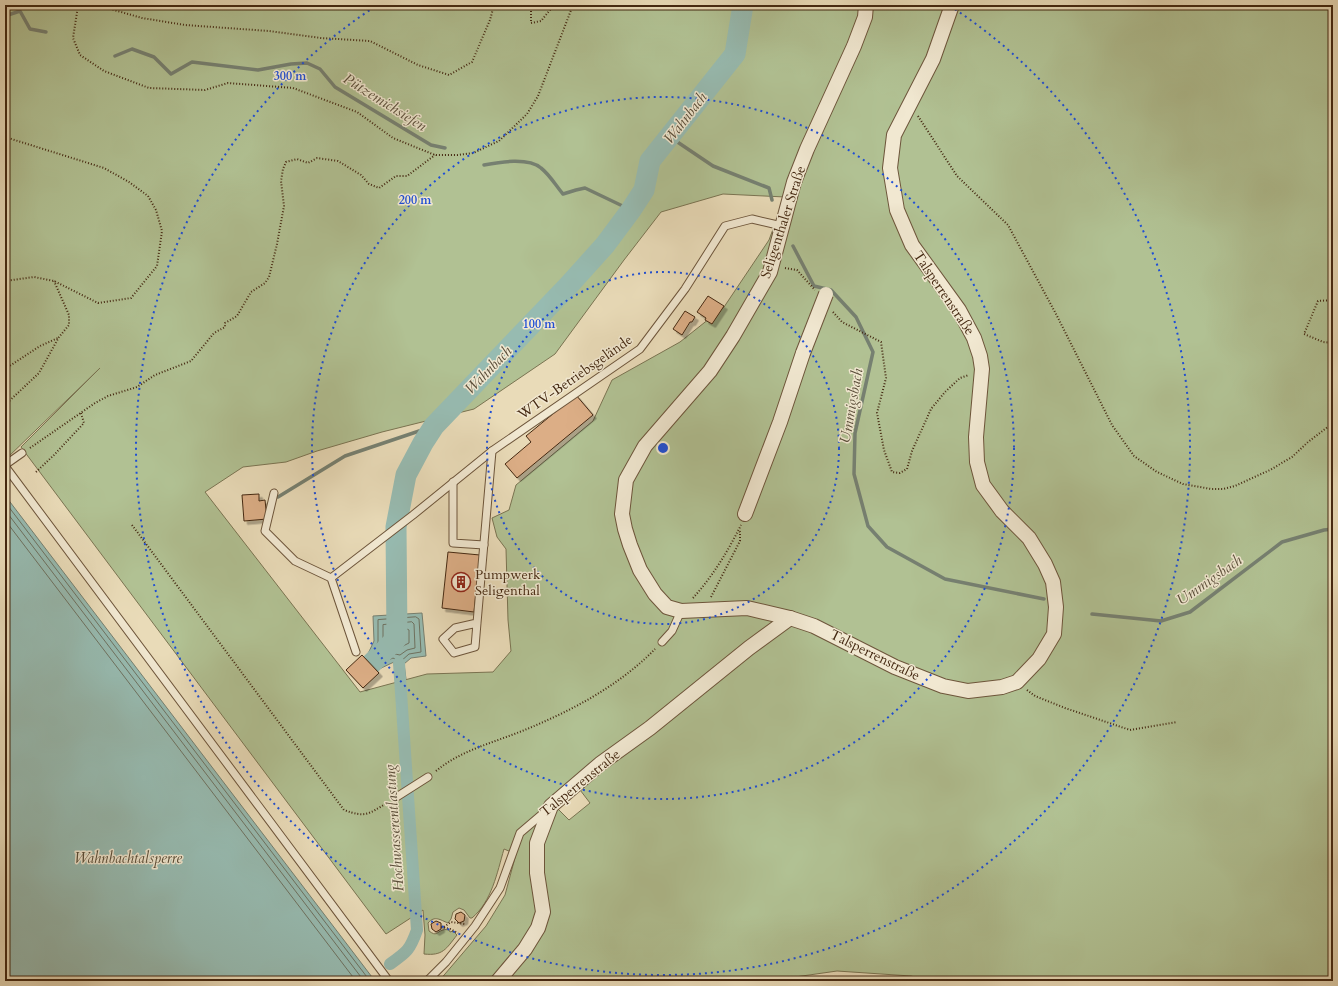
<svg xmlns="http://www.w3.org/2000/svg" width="1338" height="986" font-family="Cardo,serif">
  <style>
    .green { fill: #b1c193; stroke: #7a7452; fill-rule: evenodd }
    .water { fill: #97bbb1; stroke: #768071 }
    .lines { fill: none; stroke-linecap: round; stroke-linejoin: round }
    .shore { stroke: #6e7261; stroke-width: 1 }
    .stream { stroke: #768071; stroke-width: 3.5 }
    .canal { stroke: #97bbb1; stroke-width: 12 }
    .river { stroke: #97bbb1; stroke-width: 21 }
    .building { fill: #dcae86; stroke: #442811; filter: url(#shadow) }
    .lane-casing { stroke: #6d553b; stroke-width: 9 }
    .street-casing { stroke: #6d553b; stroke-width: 16 }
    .path { stroke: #442811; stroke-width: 2; stroke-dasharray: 1 2; stroke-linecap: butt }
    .lane { stroke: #f1e8d1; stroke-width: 7 }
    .street { stroke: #f1e8d1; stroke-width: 14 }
    .street-bridge-casing { stroke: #6d553b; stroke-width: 16; stroke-linecap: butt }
    .street-bridge { stroke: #f1e8d1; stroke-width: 14 }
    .ring { fill: none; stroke: #1d4ed8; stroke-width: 2; stroke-dasharray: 2 4 }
    .labels { text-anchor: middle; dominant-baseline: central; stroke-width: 3; stroke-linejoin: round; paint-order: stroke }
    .street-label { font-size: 14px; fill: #442811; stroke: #f1e8d1 }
    .poi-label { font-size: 14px; fill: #442811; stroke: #f1e8d1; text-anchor: start }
    .water-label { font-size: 15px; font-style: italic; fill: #594d39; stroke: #f1e8d1 }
    .centre { fill: #1d4ed8; stroke: #f1e8d1; stroke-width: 2 }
    .ring-label { font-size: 12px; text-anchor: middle; font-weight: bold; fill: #1d4ed8; stroke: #f1e8d1; stroke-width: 3; stroke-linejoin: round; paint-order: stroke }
  </style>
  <defs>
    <filter id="shadow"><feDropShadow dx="3.5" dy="3.5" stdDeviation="0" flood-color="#0004"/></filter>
  </defs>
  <rect width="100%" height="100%" fill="#e9dbb8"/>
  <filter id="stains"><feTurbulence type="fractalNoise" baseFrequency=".005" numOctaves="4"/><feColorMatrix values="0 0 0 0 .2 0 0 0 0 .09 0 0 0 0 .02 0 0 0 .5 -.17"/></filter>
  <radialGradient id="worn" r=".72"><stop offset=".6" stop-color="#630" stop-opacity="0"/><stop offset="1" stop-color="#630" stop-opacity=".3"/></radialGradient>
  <!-- green -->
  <path class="green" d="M5,5H1333V292L1331,296L1333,297V981H930L911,976L837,971L781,979L776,981H439L486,926L505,895L516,854L504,849C497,873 492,901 472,918H470L464,910L459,908L453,912L451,919L448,923C440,920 435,915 428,923L429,931C437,937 436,932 443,930C445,929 447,930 449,930L450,932L453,931L457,935C446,949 443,956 424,954L425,935L423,910L386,934L21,447L100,368L5,460ZM723,194L785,197L769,240L724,307L680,342L612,380L593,421L516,485L509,510L492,518L497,537L506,549L508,620L511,651L493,672L427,674L360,692L205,492L243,467L286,462L317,451L382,432L474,409L555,354L624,260L661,212ZM577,786L590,803L569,820L558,809L554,804Z"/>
  <!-- water -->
  <g class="water">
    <path d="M5,498H7L375,981H5Z"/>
    <path d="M422,613L426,656L411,658L404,664L406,679L396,680L394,662L377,670L366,658L374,641L373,616Z"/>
  </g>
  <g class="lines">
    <!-- shore -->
    <g class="shore">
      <path d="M5,502L370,981"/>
      <path d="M5,510L364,981"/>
      <path d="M5,520L356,981"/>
      <path d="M416,617L419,619L421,652L409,654L400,662L393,658L379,664H377L371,657L378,642V620Z"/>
      <path d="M412,622L414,624L415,648L407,650L400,655C389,652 387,658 378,658L377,656L383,643V625Z"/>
      <path d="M407,629L409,630V643L399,648L389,647V630Z"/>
    </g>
    <!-- stream -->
    <g class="stream">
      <path d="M5,16L20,11L30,29L46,32"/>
      <path d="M115,56L132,49L154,57L171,74L192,62L258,70L291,64L307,63L320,69L335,87L431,145L445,148"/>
      <path d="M670,137L713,166L769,188L772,200"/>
      <path d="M484,165C500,162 528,157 541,168C550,175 556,186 563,194L576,190L585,188L631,210"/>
      <path d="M793,246L814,286L831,290L856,317L873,352L855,433L854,474L868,526L887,547L945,579L1044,599"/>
      <path d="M278,497L345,456L434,426"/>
      <path d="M1092,614L1161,621L1190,612L1282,542L1324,530L1333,529"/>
    </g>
    <!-- canal -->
    <path class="canal" d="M390,964C407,952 410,950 417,930L399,663"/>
    <!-- river -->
    <path class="river" d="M371,664L397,638L396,527L406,475L423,443L434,426L569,285L605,245L631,210L644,190L650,161L735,54L743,5"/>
  </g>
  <!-- building -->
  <g class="building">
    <path d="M708,296L724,306L712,324L705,320L706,318L697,312Z"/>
    <path d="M685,311L695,317L692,322H690L682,335L673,329Z"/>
    <path d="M576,395L593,415L517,478L505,464L531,442L526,436Z"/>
    <path d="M259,494V501L265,500L267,519L244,521L242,495Z"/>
    <path d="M448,552L480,555L474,612L442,608Z"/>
    <path d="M362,655L379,673L363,688L346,670Z"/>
    <path d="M461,912L465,915L464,921L459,923L455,919L456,914Z"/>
    <path d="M436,921L441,923V929L436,932L432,929L431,924Z"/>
  </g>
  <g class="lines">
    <!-- lane casing -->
    <g class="lane-casing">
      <g id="lane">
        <path d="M5,465L22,453"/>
        <path d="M5,466L389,981"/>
        <path d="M453,482V543L484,545"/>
        <path d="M274,493L265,531L295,561L331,578L356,652"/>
        <path d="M331,578L413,515L492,451L640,349L685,289L725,226L752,219L782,226"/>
        <path d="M477,623L455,628L443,639L454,653L475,647L477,623L492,451"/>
        <path d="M662,642L672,631L681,611"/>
        <path d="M395,798L428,777"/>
        <path d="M427,981L446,962L475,926L500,888L520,833L547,810"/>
      </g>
    </g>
    <!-- street casing -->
    <g class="street-casing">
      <g id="street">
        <path d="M866,5L865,17L854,46L807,149L794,182L770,272L733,336L710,371L645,446L626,480L622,514L625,529L630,545L640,570L655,594L667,607L681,611L747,608L790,618L814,626L895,667L943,686L968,691L1002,687L1017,682L1039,659L1054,634L1056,607L1053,582L1045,564L1029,538L1002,511L983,485L977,462L976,437L982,369L980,356L974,338L959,310L912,245L897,210L890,168L894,135L933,59L952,5"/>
        <path d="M745,514L780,422L803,353"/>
        <path d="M498,981L525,949L538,928L543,912L537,873V843L551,806L600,764L650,728L749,648L790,618"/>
      </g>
    </g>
    <!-- path -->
    <g class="path">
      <path d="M74,5L107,8L142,18L185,25L269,31L321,38L370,41L418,65L449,75L472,62L490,20L494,5"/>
      <path d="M531,5V23L541,21L554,5"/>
      <path d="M78,6L73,38L80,55L104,71L149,88L205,90L228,83L293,88L357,112L393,138L435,155H457L473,153L499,141L527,114L538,96L573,5"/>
      <path d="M918,116L957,176L1008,225L1056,314L1112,425L1134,456L1157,472L1183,484L1211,489H1223L1235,486L1270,470L1292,457L1308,442L1333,423"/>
      <path d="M5,137L104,168L129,182L148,196L156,210L162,231L157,266L131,298L98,303L54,281L34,277L5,281"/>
      <path d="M785,268L797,270L815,290"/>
      <path d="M1333,300L1318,301L1304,334L1323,342L1333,343"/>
      <path d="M833,312L842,322L881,342L886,378L877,413L884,450L892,472L900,473L907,469L912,451L931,409L945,392L960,378L969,375"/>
      <path d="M5,369L40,346L58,338"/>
      <path d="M5,405L39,373L59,337L69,325V315L54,281"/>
      <path d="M30,448L95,403L108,396L137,387L155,375L191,361L214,333L225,327V323L237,316L251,292L265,283L269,277L277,244L284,206L281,181L283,169L286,162L297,159L308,163L317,158L338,161L361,175L369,184L379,188L396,176H407L435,155"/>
      <path d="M36,472L54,455L84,423L81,413"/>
      <path d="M132,525L344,810C366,818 368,814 387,803"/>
      <path d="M711,597L740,541V532L738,530"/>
      <path d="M693,598C713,576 728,551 741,525"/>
      <path d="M1027,690L1035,696L1065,708L1130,730L1177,722"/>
      <path d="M436,771C461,750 496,742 527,729C573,710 620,685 655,649"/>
      <path d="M441,927L450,929L458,933"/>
      <path d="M444,927L451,922L465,924"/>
    </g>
    <!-- lane -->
    <use href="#lane" class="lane"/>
    <!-- street -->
    <use href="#street" class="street"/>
    <!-- street-bridge casing -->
    <g class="street-bridge-casing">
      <path id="street-bridge" d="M803,353L826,294"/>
    </g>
    <!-- street-bridge -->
    <use href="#street-bridge" class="street-bridge"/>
  </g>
  <!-- distance rings -->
  <g class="ring">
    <circle cx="663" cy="448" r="176"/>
    <circle cx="663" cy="448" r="351"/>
    <path d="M950 6A527 527 0 1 1 376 6"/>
  </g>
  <!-- icons -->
  <defs>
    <g id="building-ring" transform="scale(1)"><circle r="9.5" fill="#f1e8d1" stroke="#8f2418" stroke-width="1.5"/><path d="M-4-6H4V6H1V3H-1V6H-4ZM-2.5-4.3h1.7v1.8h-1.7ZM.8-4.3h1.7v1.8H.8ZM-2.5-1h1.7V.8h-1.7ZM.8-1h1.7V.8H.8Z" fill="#8f2418"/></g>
  </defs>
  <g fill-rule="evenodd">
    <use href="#building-ring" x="461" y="582"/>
  </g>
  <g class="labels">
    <!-- street labels -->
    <g class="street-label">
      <text transform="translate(783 222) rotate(-72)">Seligenthaler Straße</text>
      <text transform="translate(944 293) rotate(56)">Talsperrenstraße</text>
      <text transform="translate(575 377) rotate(-35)">WTV-Betriebsgelände</text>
      <text transform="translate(875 655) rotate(26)">Talsperrenstraße</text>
      <text transform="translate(580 783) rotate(-39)">Talsperrenstraße</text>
    </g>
    <!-- poi labels -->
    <g class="poi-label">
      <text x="475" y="574">Pumpwerk<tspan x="475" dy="16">Seligenthal</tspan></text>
    </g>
    <!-- water labels -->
    <g class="water-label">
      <text transform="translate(385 102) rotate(32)">Pützemichsiefen</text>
      <text transform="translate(685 118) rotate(-52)">Wahnbach</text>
      <text transform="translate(488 370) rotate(-46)">Wahnbach</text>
      <text transform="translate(851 406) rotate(-80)">Ummigsbach</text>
      <text transform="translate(1209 580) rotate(-35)">Ummigsbach</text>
      <text transform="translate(394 828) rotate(-94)">Hochwasserentlastung</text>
      <text x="128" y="858">Wahnbachtalsperre</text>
    </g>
  </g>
  <circle cx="663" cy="448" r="6" class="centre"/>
  <g class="ring-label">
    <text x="290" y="80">300 m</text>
    <text x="415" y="204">200 m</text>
    <text x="539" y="328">100 m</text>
  </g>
  <!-- margin -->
  <rect width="1338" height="986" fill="none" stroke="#e9dbb8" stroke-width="20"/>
  <rect x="6" y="6" width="1326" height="974" fill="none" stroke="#442811" stroke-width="2"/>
  <rect x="10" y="10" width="1318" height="966" fill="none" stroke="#442811"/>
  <rect width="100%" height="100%" filter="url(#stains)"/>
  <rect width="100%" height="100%" fill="url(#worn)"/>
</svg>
